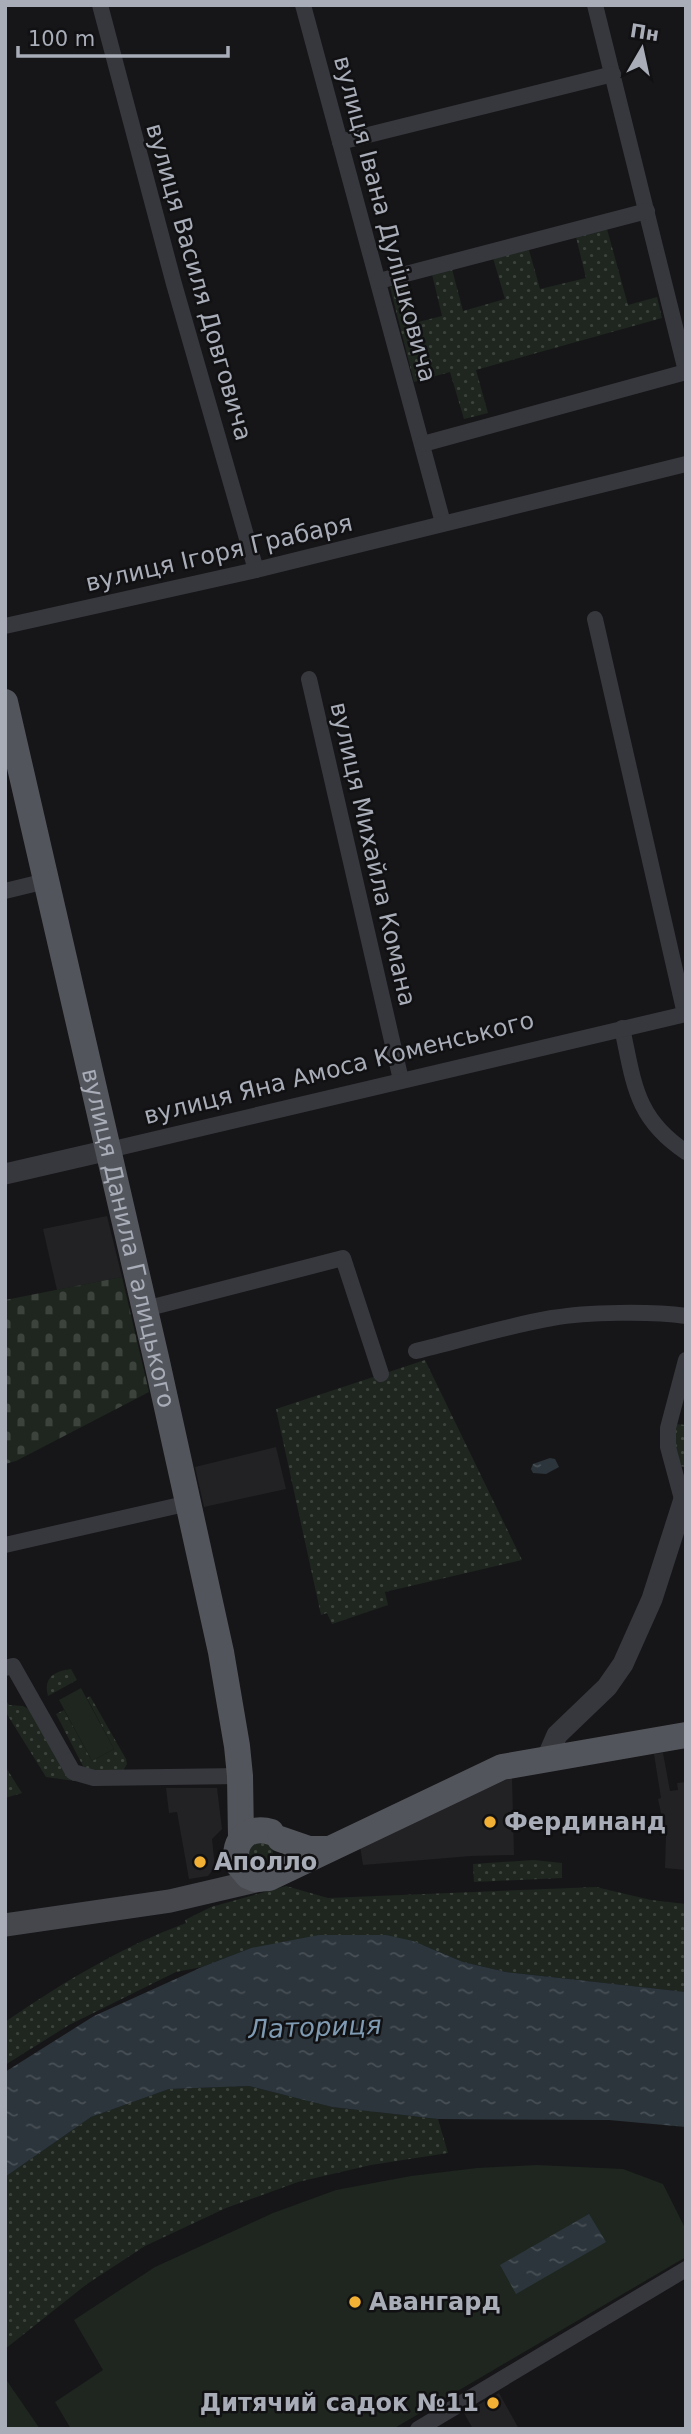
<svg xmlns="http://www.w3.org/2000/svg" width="691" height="2434" font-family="'DejaVu Sans',sans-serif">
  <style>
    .built { fill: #222225 }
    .grass { fill: url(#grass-dots) }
    .cemetery { fill: url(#cemetery-stones) }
    .park { fill: #1e261f }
    .water { fill: url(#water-ripples) }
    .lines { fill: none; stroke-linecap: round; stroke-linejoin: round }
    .minor { stroke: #37383d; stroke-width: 16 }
    .tertiary { stroke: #37383d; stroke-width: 21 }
    .secondary { stroke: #45474d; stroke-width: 23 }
    .primary { stroke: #53555c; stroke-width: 26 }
    .poi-dot { fill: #f2b134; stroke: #111113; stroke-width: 2.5 }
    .labels { text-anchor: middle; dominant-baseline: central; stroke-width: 5; stroke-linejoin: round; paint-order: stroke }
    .street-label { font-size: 24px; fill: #a8adb8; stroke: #111113 }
    .poi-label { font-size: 24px; font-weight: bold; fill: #a8adb8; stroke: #111113; text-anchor: start }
    .water-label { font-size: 26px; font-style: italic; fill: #7f9bb3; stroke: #111113 }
  </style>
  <defs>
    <pattern id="grass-dots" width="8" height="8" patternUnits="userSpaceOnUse" patternTransform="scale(1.75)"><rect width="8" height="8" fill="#1e261f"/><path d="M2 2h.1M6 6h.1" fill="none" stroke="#3c433d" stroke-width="1.8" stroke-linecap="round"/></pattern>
    <pattern id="cemetery-stones" width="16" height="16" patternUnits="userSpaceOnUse" patternTransform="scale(1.75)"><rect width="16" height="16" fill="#1e261f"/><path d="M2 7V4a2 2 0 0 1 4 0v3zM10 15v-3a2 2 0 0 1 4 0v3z" fill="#3c433d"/></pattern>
    <pattern id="water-ripples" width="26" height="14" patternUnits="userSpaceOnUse" patternTransform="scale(1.75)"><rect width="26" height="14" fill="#2c353c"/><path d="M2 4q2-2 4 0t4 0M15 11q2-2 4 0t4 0" fill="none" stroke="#485056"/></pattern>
  </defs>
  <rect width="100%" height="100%" fill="#161618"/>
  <!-- built -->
  <g class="built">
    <path d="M107,1216L122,1277L57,1290L43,1229Z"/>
    <path d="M276,1447L286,1489L204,1507L195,1467Z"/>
    <path d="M663,1753L670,1791L678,1790L677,1783L686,1782V1870L665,1868L666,1836L658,1799L661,1798L654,1754Z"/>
    <path d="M512,1777L514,1855L471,1856L363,1865L360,1846Z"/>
    <path d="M166,1788H217L222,1829L212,1839L215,1867L208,1876L189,1879L177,1812L169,1813Z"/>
    <path d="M499,2393L519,2429H473L464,2413Z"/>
  </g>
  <!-- grass -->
  <g class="grass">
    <path d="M607,229L628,305L657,297L662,318L476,370L488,413L464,419L450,372L414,382L390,287L408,283L418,322L442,316L432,274L452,269L463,311L505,299L493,258L529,250L540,289L586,278L576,237Z"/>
    <path d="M425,1360L522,1560L385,1592L388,1605L332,1624L327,1613L321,1615L276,1409Z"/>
    <path d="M676,1424L686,1425V1467L678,1466L674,1445Z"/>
    <path d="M71,1669L77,1680L48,1696C43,1678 54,1671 71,1669Z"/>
    <path d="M90,1696L126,1759L127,1764L123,1771H89L84,1768L56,1714L64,1710L92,1761L114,1749L87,1698Z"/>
    <path d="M5,1699L9,1705L23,1706L29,1709L68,1776L75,1781L46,1777L5,1711Z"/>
    <path d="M5,1766L22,1793L5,1798Z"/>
    <circle cx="261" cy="1854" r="12"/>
    <path d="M534,1860L562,1863V1878L474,1882L473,1864Z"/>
    <path d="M286,1886L328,1898L596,1887L651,1900L686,1904V1992L506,1972L463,1962L413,1941L251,1948L202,1967L176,1972L69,2025L5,2065V2022C62,1983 121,1947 186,1923L185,1920L211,1907Z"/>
    <path d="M249,2086L332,2107L438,2119L448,2153L371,2165L298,2182L226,2208L145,2246L87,2284L5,2349V2177L91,2117L169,2089Z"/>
  </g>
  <!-- cemetery -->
  <path class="cemetery" d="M122,1277L149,1392L16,1461L5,1464V1300Z"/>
  <!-- park -->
  <g class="park">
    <path d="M81,1688L114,1749L92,1761L59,1700Z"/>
    <path d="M537,2165L623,2169L663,2184L686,2230V2257L393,2429H71L55,2402L103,2370L74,2320L155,2267L273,2213L336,2190L411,2176L477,2168Z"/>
    <path d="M5,2378L40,2429H5Z"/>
  </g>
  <!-- water -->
  <g class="water">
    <path d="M550,1458L555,1459L559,1467L546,1474L533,1473L531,1469L533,1464Z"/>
    <path d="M319,1935H386L413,1941L463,1962L506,1972L686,1992V2127L609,2120L438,2119L332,2107L249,2086L169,2089L91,2117L5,2177V2072L94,2016L202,1967L251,1948Z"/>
    <path d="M589,2214L606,2242L516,2294L500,2265Z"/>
  </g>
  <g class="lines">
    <!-- minor -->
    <g class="minor">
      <path d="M100,5L174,284L256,570"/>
      <path d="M303,5L443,523"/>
      <path d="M595,5L686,371"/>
      <path d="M340,142L613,74"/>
      <path d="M379,281L647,211"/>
      <path d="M423,444L686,372"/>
      <path d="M595,619L685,1014"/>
      <path d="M5,626L256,570L686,464"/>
      <path d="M309,679L401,1080"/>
      <path d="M5,891L46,881"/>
      <path d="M622,1028C634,1083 635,1118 686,1152"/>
      <path d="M109,1150L686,1014"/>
      <path d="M145,1309L343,1258L381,1374"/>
      <path d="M416,1351C461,1340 506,1326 552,1318C587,1312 651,1311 686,1316"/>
      <path d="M682,1499L668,1447V1428L686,1360"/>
      <path d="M5,1545L189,1503"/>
      <path d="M5,1668L13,1666L73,1772L94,1778L240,1776"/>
      <path d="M418,2429L686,2269"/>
    </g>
    <!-- tertiary -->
    <g class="tertiary">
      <path d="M5,1174L109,1150"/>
      <path d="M547,1758L557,1735L607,1687L623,1664L652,1599L686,1493"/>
    </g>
    <!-- secondary -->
    <path class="secondary" d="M5,1925L170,1901L264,1879"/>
    <!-- primary -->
    <g class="primary">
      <path id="s1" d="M5,702L157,1362L221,1652L237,1746L240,1776L241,1838"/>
      <path d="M271,1832C249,1825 232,1840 237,1863L248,1876L255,1879L269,1878L502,1767L686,1735"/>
      <path d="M280,1839L309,1849H327"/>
    </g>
  </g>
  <!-- markers -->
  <g class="poi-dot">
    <circle cx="490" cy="1822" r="7"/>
    <circle cx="200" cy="1862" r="7"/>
    <circle cx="355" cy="2302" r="7"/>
    <circle cx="493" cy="2403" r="7"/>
  </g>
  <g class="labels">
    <!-- street labels -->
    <g class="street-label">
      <text transform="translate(385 219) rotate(75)">вулиця Івана Дулішковича</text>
      <text transform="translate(199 282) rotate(74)">вулиця Василя Довговича</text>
      <text transform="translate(219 553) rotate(-13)">вулиця Ігоря Грабаря</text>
      <text transform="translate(373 854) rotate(77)">вулиця Михайла Комана</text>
      <text transform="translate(339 1068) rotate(-14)">вулиця Яна Амоса Коменського</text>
      <text stroke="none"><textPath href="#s1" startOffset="550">вулиця Данила Галицького</textPath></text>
    </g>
    <!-- poi labels -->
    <g class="poi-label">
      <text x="504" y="1822">Фердинанд</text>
      <text x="214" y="1862">Аполло</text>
      <text x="369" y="2302">Авангард</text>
      <text x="479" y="2403" text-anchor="end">Дитячий садок №11</text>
    </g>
    <!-- water labels -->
    <g class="water-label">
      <text transform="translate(315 2027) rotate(-2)">Латориця</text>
    </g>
  </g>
  <!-- border -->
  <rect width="691" height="2434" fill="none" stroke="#a8adb8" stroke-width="14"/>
  <!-- north arrow -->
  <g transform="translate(642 49) rotate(9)" stroke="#111113" stroke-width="5" paint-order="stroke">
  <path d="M0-5L12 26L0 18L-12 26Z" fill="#a8adb8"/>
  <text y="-10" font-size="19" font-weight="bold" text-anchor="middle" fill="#a8adb8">Пн</text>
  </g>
  <!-- scale -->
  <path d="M18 46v10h210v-10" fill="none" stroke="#a8adb8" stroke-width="3.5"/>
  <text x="28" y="46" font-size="21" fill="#a8adb8" stroke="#111113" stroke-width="5" paint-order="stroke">100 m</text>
</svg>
